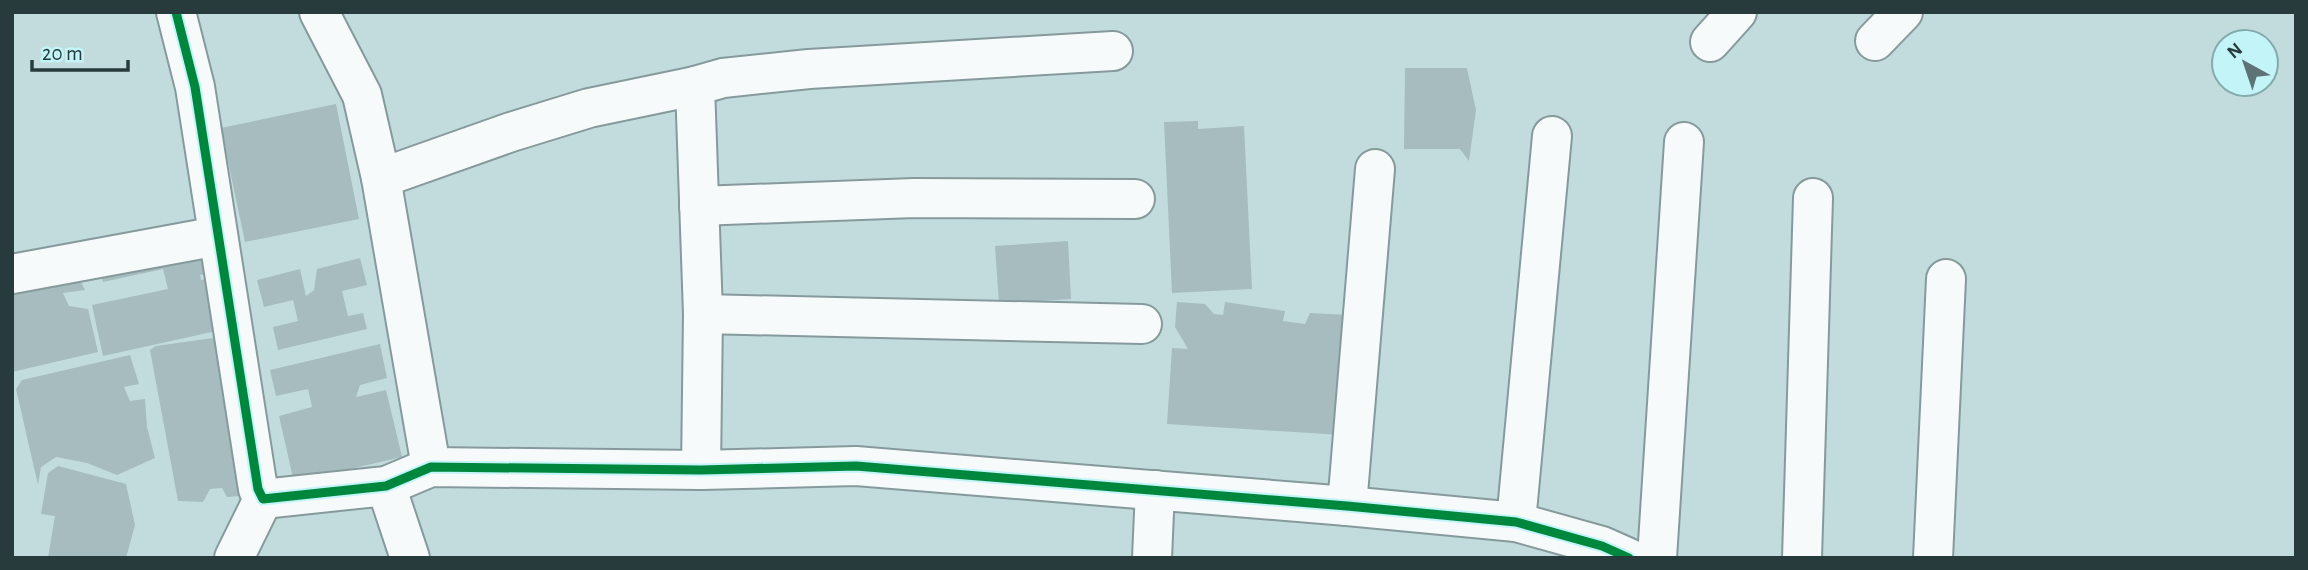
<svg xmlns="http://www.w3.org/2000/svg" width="2308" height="570" font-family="'Alegreya Sans',sans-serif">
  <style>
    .building { fill: #a7bcbe }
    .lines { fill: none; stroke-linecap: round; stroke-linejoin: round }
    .minor-casing { stroke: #869a9c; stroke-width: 42 }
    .minor { stroke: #f6fafa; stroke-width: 38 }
    .cycleway-casing { stroke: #c2f4f8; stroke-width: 13 }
    .cycleway { stroke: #00873e; stroke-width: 9 }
  </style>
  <rect width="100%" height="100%" fill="#c2dcde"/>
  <!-- building -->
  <g class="building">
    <path d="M1405,68H1467L1476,110L1469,161L1460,149H1404Z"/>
    <path d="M336,104L359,219L245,242L221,128Z"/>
    <path d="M1198,121V129L1244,126L1252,289L1172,293L1164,122Z"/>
    <path d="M1068,241L1071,299L999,304L995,246Z"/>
    <path d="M200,246L214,273L200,275L201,280L218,277L230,328L103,356L92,305L168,289L163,269L103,282L100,268Z"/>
    <path d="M360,258L367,285L342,291L348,316L363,313L367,329L278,350L273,327L298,321L293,300L264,307L257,280L300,269L306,296L314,290L317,269Z"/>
    <path d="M74,268L85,290L63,293L69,306L88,309L98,352L12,372V283Z"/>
    <path d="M1177,302L1205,304L1214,314L1223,315L1225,302L1285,311L1283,321L1305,324L1310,313L1349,315L1341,435L1167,424L1172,348L1188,349L1175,327Z"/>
    <path d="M220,337L253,495L227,497L222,488L210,489L203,502L178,501L150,350L156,346Z"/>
    <path d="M380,344L387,378L360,385L356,397L386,390L402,457L294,482L279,416L312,407L308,389L276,396L270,370Z"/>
    <path d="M130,355L139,384L124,387L130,401L145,399L147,427L155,458L117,475L87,463L56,457L41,467L38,485L16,389L22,380Z"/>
    <path d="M58,466L126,484L135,525L126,558H48L55,516L41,514L48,473Z"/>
  </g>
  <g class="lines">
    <!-- minor casing -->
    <g class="minor-casing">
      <g id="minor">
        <path d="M176,12L195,87L258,489L263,499L386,486L431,467L701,470L856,466L1347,506L1516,522L1602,546L1629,558"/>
        <path d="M319,12L362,95L381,178L431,467"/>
        <path d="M1875,41L1903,12"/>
        <path d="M1710,42L1737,12"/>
        <path d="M381,178L511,132L589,108L695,86"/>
        <path d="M699,206L914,198L1135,199"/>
        <path d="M12,274L218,236"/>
        <path d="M703,314L1142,324"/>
        <path d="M701,470L703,314L695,86L723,78L809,69L1113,51"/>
        <path d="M386,486L410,558"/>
        <path d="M1347,506L1375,169"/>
        <path d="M1516,522L1552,136"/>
        <path d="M234,558L263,499"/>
        <path d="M1152,558L1155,490"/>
        <path d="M1657,558L1684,142"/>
        <path d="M1802,558L1813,198"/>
        <path d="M1933,558L1946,279"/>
      </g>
    </g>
    <!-- minor -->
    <use href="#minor" class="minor"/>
    <!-- cycleway casing -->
    <g class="cycleway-casing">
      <path id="cycleway" d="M176,12L195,87L258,489L263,499L386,486L431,467L701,470L856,466L1347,506L1516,522L1602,546L1629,558"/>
    </g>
    <!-- cycleway -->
    <use href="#cycleway" class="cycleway"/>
  </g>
  <!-- border -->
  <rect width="2308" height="570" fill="none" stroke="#273b3c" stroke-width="28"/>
  <!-- north arrow -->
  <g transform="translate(2245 63) rotate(320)"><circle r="33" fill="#c2f4f8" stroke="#84aaad" stroke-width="2"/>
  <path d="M0-5L12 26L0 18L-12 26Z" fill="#5d7375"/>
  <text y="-10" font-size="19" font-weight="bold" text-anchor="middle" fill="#273b3c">N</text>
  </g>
  <!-- scale -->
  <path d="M32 60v10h96v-10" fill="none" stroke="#273b3c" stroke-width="3.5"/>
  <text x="42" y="60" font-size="21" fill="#273b3c" stroke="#c2f4f8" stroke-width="5" paint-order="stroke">20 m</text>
</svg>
